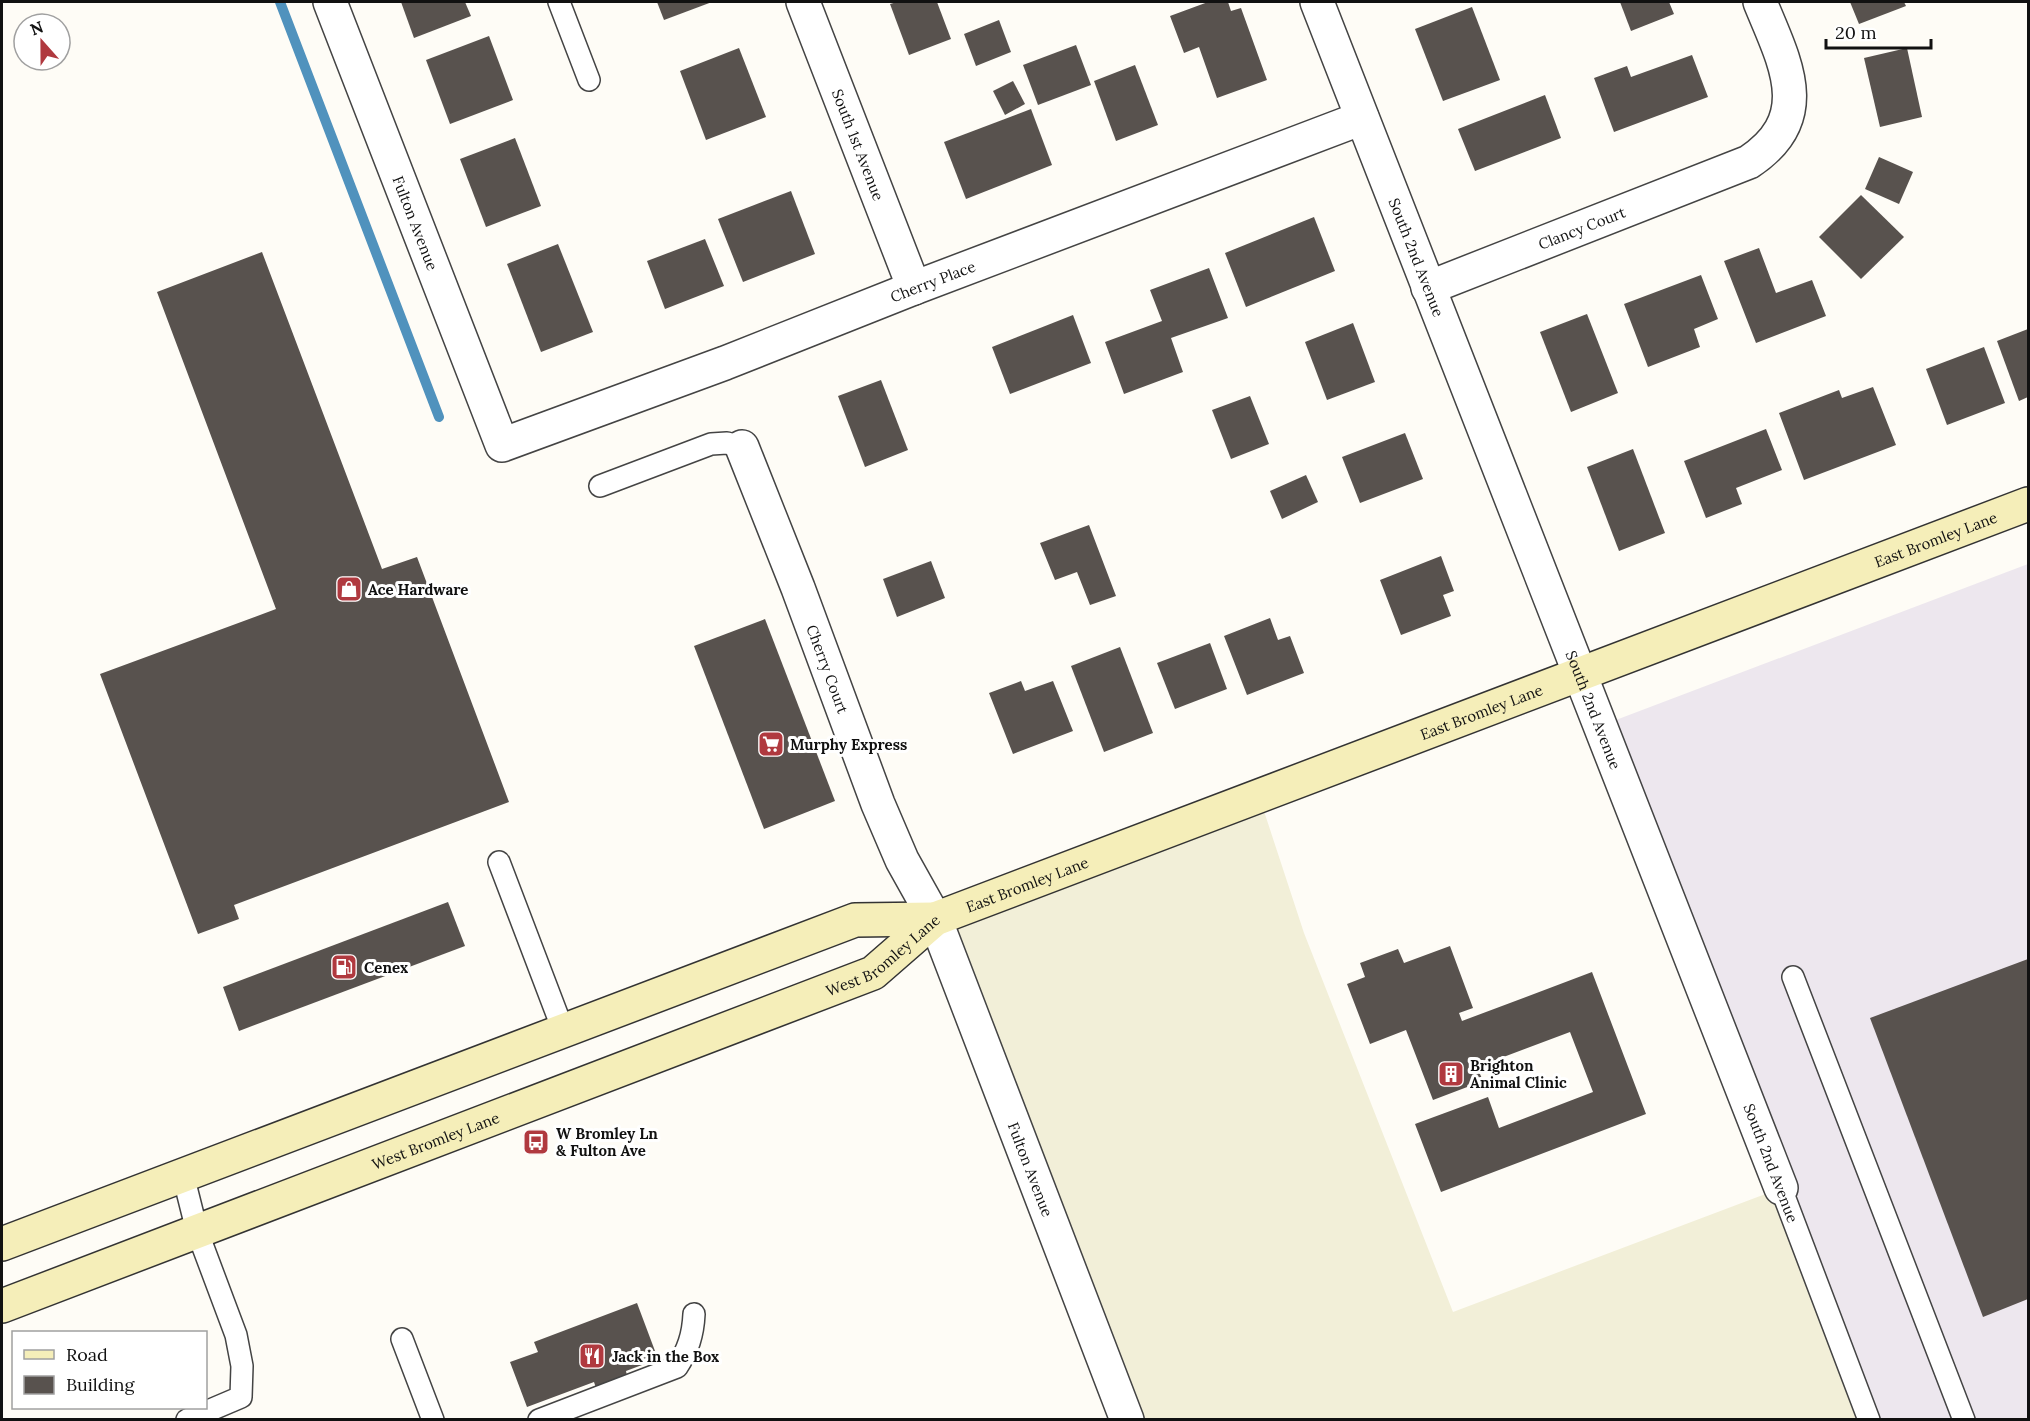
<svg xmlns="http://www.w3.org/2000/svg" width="2030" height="1421" font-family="Lora,serif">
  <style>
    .industrial { fill: #ede7ee }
    .farmland { fill: #f2efd8 }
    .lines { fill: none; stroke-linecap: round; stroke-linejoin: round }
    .stream { stroke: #5092bd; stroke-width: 10 }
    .building { fill: #58524e }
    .service-casing { stroke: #444; stroke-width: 24 }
    .minor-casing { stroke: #444; stroke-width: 36 }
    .tertiary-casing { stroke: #444; stroke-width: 36 }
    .secondary-casing { stroke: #333; stroke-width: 36 }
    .service { stroke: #fff; stroke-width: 21 }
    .minor { stroke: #fff; stroke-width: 33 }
    .tertiary { stroke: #fff; stroke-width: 33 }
    .secondary { stroke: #f5eeb9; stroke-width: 33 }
    .labels { text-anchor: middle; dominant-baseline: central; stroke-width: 6; stroke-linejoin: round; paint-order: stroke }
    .street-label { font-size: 15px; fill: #111; stroke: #fff }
    .poi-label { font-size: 15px; font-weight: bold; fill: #111; stroke: #fff; text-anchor: start }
  </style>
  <rect width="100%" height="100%" fill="#fefcf6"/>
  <!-- industrial -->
  <path class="industrial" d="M2028,564V1419H1868L1600,726Z"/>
  <!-- farmland -->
  <path class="farmland" d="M1259,796L1304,933L1453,1312L1781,1188L1869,1419H1126L935,919Z"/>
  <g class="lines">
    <!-- stream -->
    <path class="stream" d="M280,2L439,417"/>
  </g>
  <!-- building -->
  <g class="building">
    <path d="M401,2H465L471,16L414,38Z"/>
    <path d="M657,2H712L664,20Z"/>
    <path d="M897,2H937L951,39L909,55L890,4Z"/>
    <path d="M1208,2H1228L1231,11L1241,8L1267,80L1217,98L1199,47L1184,53L1170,16Z"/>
    <path d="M1620,2H1669L1674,14L1631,31Z"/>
    <path d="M1850,2H1904L1906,6L1859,24Z"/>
    <path d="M1472,7L1500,80L1443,101L1415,29Z"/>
    <path d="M999,20L1011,52L976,66L964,34Z"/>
    <path d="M489,36L513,100L450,124L426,60Z"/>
    <path d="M1076,45L1091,85L1038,105L1023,65Z"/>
    <path d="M739,48L766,117L706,140L680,71Z"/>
    <path d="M1907,48L1922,117L1880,127L1864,58Z"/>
    <path d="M1692,55L1708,97L1614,132L1594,78L1627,66L1631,77Z"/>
    <path d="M1135,65L1158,125L1116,141L1094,81Z"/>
    <path d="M1013,81L1025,104L1005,115L993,91Z"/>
    <path d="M1545,95L1561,138L1475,171L1458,129Z"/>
    <path d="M1031,109L1052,165L966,199L944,142Z"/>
    <path d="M515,138L541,206L486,227L460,159Z"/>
    <path d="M1879,157L1913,172L1899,204L1865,189Z"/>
    <path d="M791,191L815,254L743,282L718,219Z"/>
    <path d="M1861,195L1904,237L1861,279L1819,237Z"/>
    <path d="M1314,217L1335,271L1246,307L1225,253Z"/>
    <path d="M705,239L724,286L665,309L647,261Z"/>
    <path d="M558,244L593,332L541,352L507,264Z"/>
    <path d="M1759,248L1776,293L1812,280L1826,316L1756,343L1724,261Z"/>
    <path d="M262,252L382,569L417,557L509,802L234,905L239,919L198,934L100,674L276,609L157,292Z"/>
    <path d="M1209,268L1228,318L1171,338L1183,372L1124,394L1105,342L1162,321L1150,290Z"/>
    <path d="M1701,275L1718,319L1694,329L1700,347L1648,367L1624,304Z"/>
    <path d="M1587,314L1618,393L1571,412L1540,332Z"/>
    <path d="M1073,315L1091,363L1010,394L992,347Z"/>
    <path d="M1353,323L1375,382L1327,400L1305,342Z"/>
    <path d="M2028,329V397L2019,401L1997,341Z"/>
    <path d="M1984,347L2005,403L1947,425L1926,369Z"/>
    <path d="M881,380L908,450L865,467L838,396Z"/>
    <path d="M1873,387L1896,445L1804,480L1779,413L1839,390L1842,398Z"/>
    <path d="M1250,396L1269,444L1231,459L1212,410Z"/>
    <path d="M1766,429L1782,470L1736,488L1742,504L1706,518L1684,461Z"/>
    <path d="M1405,433L1423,479L1360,503L1342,457Z"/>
    <path d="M1633,449L1665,533L1619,551L1587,467Z"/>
    <path d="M1306,475L1318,502L1282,519L1270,491Z"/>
    <path d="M1089,525L1116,596L1090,605L1077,572L1055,580L1040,543Z"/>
    <path d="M1441,556L1454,591L1443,595L1451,616L1401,635L1380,580Z"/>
    <path d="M931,561L945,598L897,617L883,579Z"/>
    <path d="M1270,618L1278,640L1290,636L1304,673L1247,695L1224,636Z"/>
    <path d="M765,619L835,801L764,829L694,646Z"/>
    <path d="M1210,643L1227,689L1175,709L1157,663Z"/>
    <path d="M1120,647L1153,733L1104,752L1071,666Z"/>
    <path d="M1021,681L1025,691L1053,681L1073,731L1013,754L989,693Z"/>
    <path d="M448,902L465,946L239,1031L223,987Z"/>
    <path d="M1450,946L1473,1008L1459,1013L1462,1021L1592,972L1646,1114L1441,1192L1415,1124L1488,1097L1499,1128L1593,1092L1570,1032L1477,1067L1483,1081L1433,1100L1406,1030L1370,1044L1347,984L1365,977L1360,963L1398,949L1404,963Z"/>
    <path d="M2028,959V1299L1983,1317L1870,1018Z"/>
    <path d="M637,1303L658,1359L626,1371L627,1376L596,1388L594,1382L527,1407L510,1362L538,1352L534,1342Z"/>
  </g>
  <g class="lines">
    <!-- service casing -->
    <g class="service-casing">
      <g id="service">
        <path d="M559,2L589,80"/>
        <path d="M600,486L711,444L727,443L742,447"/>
        <path d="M499,862L563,1030"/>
        <path d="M1793,977L1964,1420"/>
        <path d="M183,1175L197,1231L236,1335L242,1366L241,1397L187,1420"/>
        <path d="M1781,1188L1869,1420"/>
        <path d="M402,1339L433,1420"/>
        <path d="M539,1420L677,1367C688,1350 693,1335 694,1314"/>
      </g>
    </g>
    <!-- minor casing -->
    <g class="minor-casing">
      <g id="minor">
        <path id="s1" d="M330,2L502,445L725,363L914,288L1362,118"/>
        <path id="s2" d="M803,2L914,288"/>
        <path id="s3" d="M1317,2L1781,1188"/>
        <path id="s4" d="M1428,288L1749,162C1817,117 1784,61 1760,2"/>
        <path id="s5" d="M742,447L798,588L878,804L902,860L935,919"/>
      </g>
    </g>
    <!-- tertiary casing -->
    <g class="tertiary-casing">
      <g id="tertiary">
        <path id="s6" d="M935,919L1127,1420"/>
      </g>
    </g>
    <!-- secondary casing -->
    <g class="secondary-casing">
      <g id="secondary">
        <path d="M2,1244L855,920L935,919"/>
        <path id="s7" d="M2,1306L873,973L935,919L2028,504"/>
      </g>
    </g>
    <!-- service -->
    <use href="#service" class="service"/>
    <!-- minor -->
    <use href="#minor" class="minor"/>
    <!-- tertiary -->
    <use href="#tertiary" class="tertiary"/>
    <!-- secondary -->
    <use href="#secondary" class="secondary"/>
  </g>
  <!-- icons -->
  <defs>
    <g id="shop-square" transform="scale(1.35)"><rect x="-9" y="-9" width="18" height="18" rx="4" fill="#b0393f" stroke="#fff"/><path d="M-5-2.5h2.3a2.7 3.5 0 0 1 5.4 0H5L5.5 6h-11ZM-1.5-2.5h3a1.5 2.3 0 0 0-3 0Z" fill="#fff"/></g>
    <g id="supermarket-square" transform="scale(1.35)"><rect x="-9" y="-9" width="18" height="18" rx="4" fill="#b0393f" stroke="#fff"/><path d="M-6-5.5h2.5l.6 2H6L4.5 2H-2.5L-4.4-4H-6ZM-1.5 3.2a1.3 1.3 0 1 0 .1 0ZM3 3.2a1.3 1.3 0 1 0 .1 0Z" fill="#fff"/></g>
    <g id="fuel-square" transform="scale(1.35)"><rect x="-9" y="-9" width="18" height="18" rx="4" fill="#b0393f" stroke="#fff"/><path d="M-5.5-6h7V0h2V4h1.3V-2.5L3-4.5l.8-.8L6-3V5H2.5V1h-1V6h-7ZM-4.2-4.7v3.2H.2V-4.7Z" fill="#fff"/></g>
    <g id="building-square" transform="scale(1.35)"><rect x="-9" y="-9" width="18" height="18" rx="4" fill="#b0393f" stroke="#fff"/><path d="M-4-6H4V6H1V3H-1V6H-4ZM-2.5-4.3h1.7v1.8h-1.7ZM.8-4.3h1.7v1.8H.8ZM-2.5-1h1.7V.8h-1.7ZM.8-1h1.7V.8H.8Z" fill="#fff"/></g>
    <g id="bus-square" transform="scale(1.35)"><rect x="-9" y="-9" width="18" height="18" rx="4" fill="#b0393f" stroke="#fff"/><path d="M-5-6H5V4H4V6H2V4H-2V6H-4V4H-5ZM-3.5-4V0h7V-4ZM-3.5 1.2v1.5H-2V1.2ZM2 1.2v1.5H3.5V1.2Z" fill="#fff"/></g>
    <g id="restaurant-square" transform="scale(1.35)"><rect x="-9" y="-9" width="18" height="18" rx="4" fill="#b0393f" stroke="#fff"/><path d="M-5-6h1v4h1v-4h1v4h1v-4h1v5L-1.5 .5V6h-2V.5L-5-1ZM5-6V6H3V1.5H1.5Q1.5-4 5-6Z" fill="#fff"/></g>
  </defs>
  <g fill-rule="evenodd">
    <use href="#shop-square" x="349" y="589"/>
    <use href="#supermarket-square" x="771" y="744"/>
    <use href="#fuel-square" x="344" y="967"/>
    <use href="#building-square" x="1451" y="1074"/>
    <use href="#bus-square" x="536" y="1142"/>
    <use href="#restaurant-square" x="592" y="1356"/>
  </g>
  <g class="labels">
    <!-- street labels -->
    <g class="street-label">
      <text stroke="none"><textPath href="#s2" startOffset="153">South 1st Avenue</textPath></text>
      <text stroke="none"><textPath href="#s1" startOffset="237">Fulton Avenue</textPath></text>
      <text stroke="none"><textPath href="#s4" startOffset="165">Clancy Court</textPath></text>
      <text stroke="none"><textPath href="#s3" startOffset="274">South 2nd Avenue</textPath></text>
      <text stroke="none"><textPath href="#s1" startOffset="936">Cherry Place</textPath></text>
      <text stroke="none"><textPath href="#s7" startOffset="2085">East Bromley Lane</textPath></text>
      <text stroke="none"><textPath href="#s5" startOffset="238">Cherry Court</textPath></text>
      <text stroke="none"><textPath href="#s3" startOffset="760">South 2nd Avenue</textPath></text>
      <text stroke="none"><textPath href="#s7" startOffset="1599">East Bromley Lane</textPath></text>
      <text stroke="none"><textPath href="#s7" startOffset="1113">East Bromley Lane</textPath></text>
      <text stroke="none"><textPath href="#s7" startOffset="950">West Bromley Lane</textPath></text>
      <text stroke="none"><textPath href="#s7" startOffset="464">West Bromley Lane</textPath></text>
      <text transform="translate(1771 1163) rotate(69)">South 2nd Avenue</text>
      <text stroke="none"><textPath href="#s6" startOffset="268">Fulton Avenue</textPath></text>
    </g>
    <!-- poi labels -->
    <g class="poi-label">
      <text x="368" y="589">Ace Hardware</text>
      <text x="790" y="744">Murphy Express</text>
      <text x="364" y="967">Cenex</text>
      <text x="1470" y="1065">Brighton<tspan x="1470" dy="17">Animal Clinic</tspan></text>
      <text x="556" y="1133">W Bromley Ln<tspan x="556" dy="17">&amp; Fulton Ave</tspan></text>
      <text x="612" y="1356">Jack in the Box</text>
    </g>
  </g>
  <!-- border -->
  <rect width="2030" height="1421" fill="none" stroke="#111111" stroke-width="6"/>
  <!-- legend -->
  <rect x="12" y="1331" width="195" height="78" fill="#ffffff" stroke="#a0a0a0" stroke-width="1.5"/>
  <rect x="24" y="1350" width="30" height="9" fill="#f5eeb9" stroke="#a0a0a0" stroke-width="1.5"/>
  <text x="66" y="1361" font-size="18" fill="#111111">Road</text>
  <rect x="24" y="1376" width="30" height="18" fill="#58524e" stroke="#a0a0a0" stroke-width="1.5"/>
  <text x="66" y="1391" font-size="18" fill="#111111">Building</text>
  <!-- north arrow -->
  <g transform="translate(42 42) rotate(339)"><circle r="28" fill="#ffffff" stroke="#a0a0a0" stroke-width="1.5"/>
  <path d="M0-4.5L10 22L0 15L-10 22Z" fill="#b0393f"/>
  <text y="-9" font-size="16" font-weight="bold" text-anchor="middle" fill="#111111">N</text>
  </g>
  <!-- scale -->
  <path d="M1826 39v9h105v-9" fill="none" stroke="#111111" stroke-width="3"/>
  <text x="1835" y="39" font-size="18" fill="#111111" stroke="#ffffff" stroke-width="4.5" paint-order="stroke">20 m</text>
</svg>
